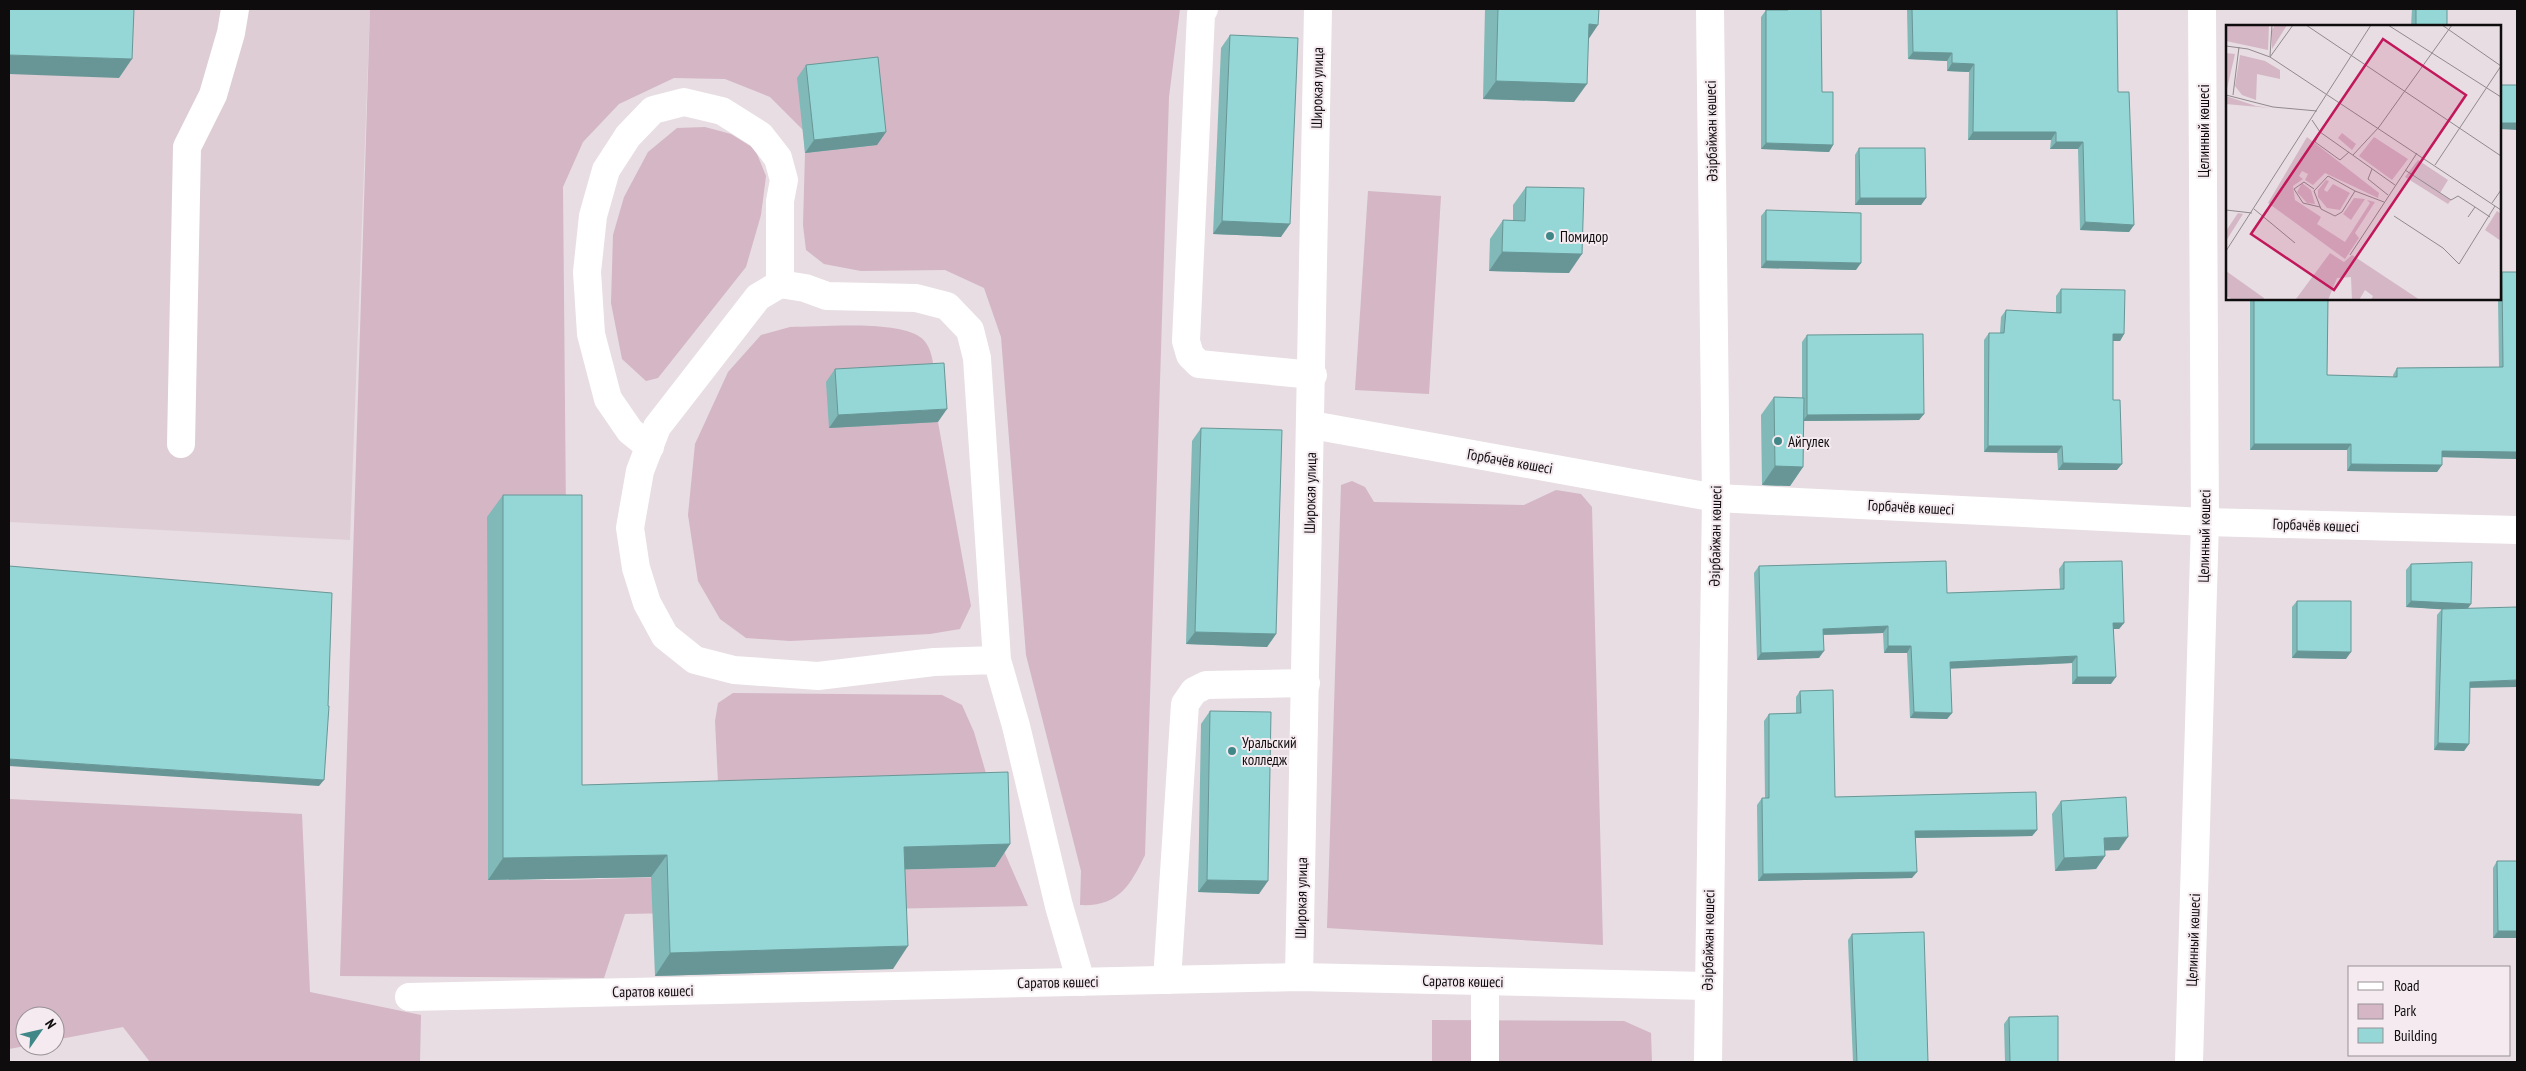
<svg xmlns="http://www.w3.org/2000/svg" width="2526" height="1071" font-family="'PT Sans Narrow',sans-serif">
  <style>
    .built { fill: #decdd5 }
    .green { fill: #d4b6c5 }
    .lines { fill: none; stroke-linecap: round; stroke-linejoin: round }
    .minor { stroke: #fff; stroke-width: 28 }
    .major { stroke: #fff; stroke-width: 28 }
    .wall { fill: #80b9b8 }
    .shaded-wall { fill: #689696 }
    .building { fill: #95d7d6; stroke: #689696 }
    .poi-dot { fill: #408888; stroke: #f4eaef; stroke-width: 2 }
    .labels { text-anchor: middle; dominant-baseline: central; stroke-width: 4; stroke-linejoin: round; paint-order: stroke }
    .street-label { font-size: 15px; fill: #0f0c0e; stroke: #f4eaef }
    .poi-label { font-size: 15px; fill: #0f0c0e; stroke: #f4eaef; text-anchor: start }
    .inset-road { fill: none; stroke: #91898d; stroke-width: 1 }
    .view { fill: #c2185b; fill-opacity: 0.15; stroke: #c2185b; stroke-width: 2.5 }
    .inset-edge { fill: none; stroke: #0f0c0e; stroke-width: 2.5 }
  </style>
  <rect width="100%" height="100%" fill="#e7dde2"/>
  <!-- built -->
  <path class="built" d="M9,9H370L350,540L9,522Z"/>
  <!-- green -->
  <g class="green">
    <path d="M370,9H1180L1169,97L1145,855C1130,886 1118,907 1080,905L1081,871L1026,655L1001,337L984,288L945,270L861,271L824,264L806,250L803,225L805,153L803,130L770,97L725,79L674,78L619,104L583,142L563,187L566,517L487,518L488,880H567L994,867L993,826L1028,906L625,914L604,978L340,976Z"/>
    <path d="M705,127L731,134L755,149L766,176L761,215L746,267L658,378L646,381L622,359L611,303L613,235L624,197L648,152L677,128Z"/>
    <path d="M1368,191L1441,196L1429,394L1355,390Z"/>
    <path d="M790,327C822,327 896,320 920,337C932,345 933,363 935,376L827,382L938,422L971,606L960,629L930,634L790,641L746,638L720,619L698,581L688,515L695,444L728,372L761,335Z"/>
    <path d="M1352,481L1365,487L1374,502L1524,505L1556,490L1581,494L1592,507L1603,945L1327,928L1341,485Z"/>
    <path d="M733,693L942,695L962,705L974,732L992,794L719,803L715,721L718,703Z"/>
    <path d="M9,799L302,814L310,992L421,1015L420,1062H150L123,1027L55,1040V1016H25V1046L9,1049Z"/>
    <path d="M1432,1020L1624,1021L1651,1033L1652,1062H1432Z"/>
  </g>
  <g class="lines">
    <!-- minor -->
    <g class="minor">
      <path d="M1204,9L1201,14L1186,341L1190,355L1199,364L1313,375"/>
      <path d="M1312,425L1716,498L2205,522L2517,530"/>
      <path d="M181,444L187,147L213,95L231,33L235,9"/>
      <path d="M650,447L630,431L608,399L591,334L587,272L593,216L606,170L628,136L653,110L684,102L722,111L760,135L778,158L784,180L780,201V284"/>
      <path d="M997,660L934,662L818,676L734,670L695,660L665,636L647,603L636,568L630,528L640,471L657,427L758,297L780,284L805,288L827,296L916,298L947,306L970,330L977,358L997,660L1016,726L1059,906L1081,982"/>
      <path d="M1299,977L1318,9"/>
      <path d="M1167,980L1185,704L1194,691L1206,685L1306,683"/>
      <path d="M1485,981V1062"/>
      <path d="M409,997L1299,977L1707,986"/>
      <path d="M2189,1062L2205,522L2202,9"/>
    </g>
    <!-- major -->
    <path class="major" d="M1708,1062L1716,498L1710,9"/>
  </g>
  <!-- wall -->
  <g class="wall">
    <path d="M1485,9H1599L1588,39L1574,102L1483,99Z"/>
    <path d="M1783,9H1821L1822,92L1833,145L1829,152L1761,149V17L1766,10H1783Z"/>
    <path d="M1907,9H2117L2118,92L2134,225L2129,232L2080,230L2078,149H2050L2051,140H1968L1969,72L1947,71V61L1908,59Z"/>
    <path d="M2412,9H2447V26H2411Z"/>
    <path d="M1230,35L1281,237L1213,234L1221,48Z"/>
    <path d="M806,65L886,132L877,145L805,153L797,78Z"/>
    <path d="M1859,148L1926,198L1921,205H1855V155Z"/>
    <path d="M1526,187L1569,273L1489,271L1490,239L1503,220L1513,221V205Z"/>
    <path d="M1766,210L1856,270L1761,268V216Z"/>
    <path d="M2502,272H2517V459L2442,457V465L2437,472L2347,471V450H2250V299H2328L2327,375L2393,377V375L2397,368L2499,367L2498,299H2500V275Z"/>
    <path d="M2061,289L2124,334L2120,341H2113V400L2117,470H2058L2057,453L1984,452V340L1989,333H2000L2001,317L2006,310L2056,313V296Z"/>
    <path d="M1807,335L1924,414L1919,420L1804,421L1803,467L1790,486L1762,485L1761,415L1774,397L1802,398V342Z"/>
    <path d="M835,369L938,422L829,428L826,382Z"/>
    <path d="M1201,428L1276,634L1267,647L1186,644L1192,441Z"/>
    <path d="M503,495L582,785L1010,844L995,867L905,869L893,969L655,976L651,877L488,880L487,517Z"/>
    <path d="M2064,562L2124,623L2119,629H2114L2111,684H2072V663L1950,668L1952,713L1947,719L1910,718L1907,653H1884L1883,633L1823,635L1819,658L1757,660L1754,573L1759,566L1947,593L2060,589L2059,569Z"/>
    <path d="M2411,564L2468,608L2470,688L2469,744L2464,751L2434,750L2437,615L2442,609L2406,607V570Z"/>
    <path d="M2297,601L2346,659L2292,658V607Z"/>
    <path d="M1800,691L1835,797L2037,830L2032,836L1916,838L1912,878L1758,881L1757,805L1762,798H1765L1764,721L1769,714L1796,713V697Z"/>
    <path d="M1210,711L1259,894L1198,892L1201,724Z"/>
    <path d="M2061,801L2119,850H2105V856L2096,869L2055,871L2052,814Z"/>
    <path d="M2497,861L2517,938H2493V868Z"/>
    <path d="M1852,934L1928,1062H1853L1848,940Z"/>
    <path d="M2009,1017L2058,1062H2005L2004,1024Z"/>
  </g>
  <!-- shaded-wall -->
  <g class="shaded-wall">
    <path d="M1589,24L1598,25L1586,43Z"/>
    <path d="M1913,52L1952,53L1947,61L1908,59Z"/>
    <path d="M9,55L132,59L119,78L9,74Z"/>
    <path d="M1952,63L1974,64L1969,72L1947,71Z"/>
    <path d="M1496,81L1587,84L1574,102L1483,99Z"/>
    <path d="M2500,123H2517V130L2500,129Z"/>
    <path d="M886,132L877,145L805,153L814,140Z"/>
    <path d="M1973,132H2056L2051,140H1968Z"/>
    <path d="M2056,142H2083L2078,149H2050Z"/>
    <path d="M1766,143L1833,145L1829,152L1761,149Z"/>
    <path d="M1860,198H1926L1921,205H1855Z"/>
    <path d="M1222,221L1290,224L1281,237L1213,234Z"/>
    <path d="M2085,222L2134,225L2129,232L2080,230Z"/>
    <path d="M1502,252L1582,254L1569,273L1489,271Z"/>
    <path d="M1766,261L1861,263L1856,270L1761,268Z"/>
    <path d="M2113,334H2124L2120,341H2109Z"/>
    <path d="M947,409L938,422L829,428L838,415Z"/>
    <path d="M1924,414L1919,420L1803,421L1807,415Z"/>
    <path d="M2254,444H2351L2347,450H2250Z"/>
    <path d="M1988,446H2062L2057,453L1984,452Z"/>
    <path d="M2442,451L2517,452V459L2438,457Z"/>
    <path d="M2063,463L2122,464L2117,470H2058Z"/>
    <path d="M2351,464L2442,465L2437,472L2347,471Z"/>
    <path d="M1775,466L1803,467L1790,486L1762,485Z"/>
    <path d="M2411,601L2471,604L2466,611L2406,607Z"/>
    <path d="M2113,623H2124L2119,629H2109Z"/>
    <path d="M1888,626L1883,633L1818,635L1823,629Z"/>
    <path d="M1195,632L1276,634L1267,647L1186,644Z"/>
    <path d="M1888,646H1911L1907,653H1884Z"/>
    <path d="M1824,651L1819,658L1757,660L1761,653Z"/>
    <path d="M2297,651L2351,652L2346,659L2292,658Z"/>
    <path d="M2077,656L2072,663L1945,669L1950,662Z"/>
    <path d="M2077,677H2116L2111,684H2072Z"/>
    <path d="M2517,680V687L2465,688L2470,682Z"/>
    <path d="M1914,712L1952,713L1947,719L1910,718Z"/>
    <path d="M2438,743L2469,744L2464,751L2434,750Z"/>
    <path d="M9,759L324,780L319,786L9,766Z"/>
    <path d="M2037,830L2032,836L1911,838L1915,831Z"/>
    <path d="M2128,837L2119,850L2095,851L2104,838Z"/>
    <path d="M1010,844L995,867L889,870L904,847Z"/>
    <path d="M667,855L651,877L488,880L503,858Z"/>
    <path d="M2105,856L2096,869L2055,871L2064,858Z"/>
    <path d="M1917,872L1912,878L1758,881L1763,874Z"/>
    <path d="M1207,880L1268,881L1259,894L1198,892Z"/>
    <path d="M2498,931H2517V938H2493Z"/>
    <path d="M908,946L893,969L655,976L670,953Z"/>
  </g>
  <!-- building -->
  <g class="building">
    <path d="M9,9H134L132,59L9,55Z"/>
    <path d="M1498,9H1599L1598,25L1589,24L1587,84L1496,81Z"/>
    <path d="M1788,9H1821L1822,92H1833V145L1766,143V10H1788Z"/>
    <path d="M1912,9H2117L2118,92H2129L2134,225L2085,222L2083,142H2056V132H1973L1974,64L1952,63V53L1913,52Z"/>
    <rect x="2416" y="9" width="31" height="17"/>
    <path d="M1230,35L1298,38L1290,224L1222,221Z"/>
    <path d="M878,57L886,132L814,140L806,65Z"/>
    <rect x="2500" y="85" width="17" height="38"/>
    <path d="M1859,148H1925L1926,198H1860Z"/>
    <path d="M1526,187L1584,188L1582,254L1502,252L1503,220L1525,221Z"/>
    <path d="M1766,210L1861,213V263L1766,261Z"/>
    <path d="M2502,272H2517V452L2442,451V465L2351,464V444H2254V299H2328L2327,375L2397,377V368L2503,367Z"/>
    <path d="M2061,289L2125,290L2124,334H2113V400H2120L2122,464L2063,463L2062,446H1988L1989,333H2004L2006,310L2061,313Z"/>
    <path d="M1923,334L1924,414L1807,415V335Z"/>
    <path d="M944,363L947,409L838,415L835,369Z"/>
    <path d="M1774,397L1804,398L1803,467L1775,466Z"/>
    <path d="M1201,428L1282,430L1276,634L1195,632Z"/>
    <path d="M503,495H582V785L1008,772L1010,844L904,847L908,946L670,953L667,855L503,858Z"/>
    <path d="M1946,561L1947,593L2064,589V562L2122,561L2124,623H2113L2116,677H2077V656L1950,662L1952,713L1914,712L1911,646H1888V626L1823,629L1824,651L1761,653L1759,566Z"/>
    <path d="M2472,562L2471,604L2411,601V564Z"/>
    <path d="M9,566L332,593L328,706H329L324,780L9,759Z"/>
    <path d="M2297,601H2351V652L2297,651Z"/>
    <path d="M2517,607V680L2470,682L2469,744L2438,743L2442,609Z"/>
    <path d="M1833,690L1835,797L2036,792L2037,830L1915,831L1917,872L1763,874L1762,798H1769V714L1801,713L1800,691Z"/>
    <path d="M1210,711L1271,712L1268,881L1207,880Z"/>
    <path d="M2126,797L2128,837L2104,838L2105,856L2064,858L2061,801Z"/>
    <path d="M2497,861H2517V931H2498Z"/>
    <path d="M1924,932L1928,1062H1857L1852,934Z"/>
    <path d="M2058,1016V1062H2010L2009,1017Z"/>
  </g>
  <!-- markers -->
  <g class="poi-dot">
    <circle cx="1550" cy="236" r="5"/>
    <circle cx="1778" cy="441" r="5"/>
    <circle cx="1232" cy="751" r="5"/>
  </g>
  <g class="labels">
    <!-- street labels -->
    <g class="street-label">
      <text transform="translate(1317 88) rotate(-89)">Широкая улица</text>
      <text transform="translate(1711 131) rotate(-91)">Әзірбайжан көшесі</text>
      <text transform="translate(2203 131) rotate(-90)">Целинный көшесі</text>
      <text transform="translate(1510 461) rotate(10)">Горбачёв көшесі</text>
      <text transform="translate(1310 493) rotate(-89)">Широкая улица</text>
      <text transform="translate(1911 507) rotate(3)">Горбачёв көшесі</text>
      <text transform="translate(2316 525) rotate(2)">Горбачёв көшесі</text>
      <text transform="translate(1715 536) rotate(-89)">Әзірбайжан көшесі</text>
      <text transform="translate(2204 536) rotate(-89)">Целинный көшесі</text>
      <text transform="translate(1301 898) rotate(-89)">Широкая улица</text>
      <text transform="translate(1708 940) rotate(-89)">Әзірбайжан көшесі</text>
      <text transform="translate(2193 940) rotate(-88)">Целинный көшесі</text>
      <text transform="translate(1463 981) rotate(1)">Саратов көшесі</text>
      <text transform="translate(1058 982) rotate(-1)">Саратов көшесі</text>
      <text transform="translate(653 991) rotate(-1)">Саратов көшесі</text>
    </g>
    <!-- poi labels -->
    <g class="poi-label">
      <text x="1560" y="236">Помидор</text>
      <text x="1788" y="441">Айгулек</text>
      <text x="1242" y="742">Уральский<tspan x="1242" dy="17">колледж</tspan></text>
    </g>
  </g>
  <!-- overview -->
  <g transform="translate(2226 25)">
    <rect width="275" height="275" fill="#e7dde2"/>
    <path d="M0,0H43L42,25L0,16ZM49,0H61L46,24V5ZM0,28L9,29L0,68ZM14,30L39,36L54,45V54L31,49L30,75L16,70L9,61ZM0,71L30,81L44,83L0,79ZM116,108L130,119L126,125L112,113ZM81,112L153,168L152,173L99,148L87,160L79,155L82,149L76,146L73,151L77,154L67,161L69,175L95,192L91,199L119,217L144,178L141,175L149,177L129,208L133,213L119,234L42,178ZM148,112L182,134L166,155L133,131ZM192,135L222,155L214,168L225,175L222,179L179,152ZM100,155L103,156L98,165L101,167L107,159L124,168L114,185L101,183L92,172V165ZM76,158L85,165L89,179L81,178L71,167ZM128,173L139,174L125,195L117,189ZM271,186L275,189V216L259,205ZM12,188L17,189L0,216V206ZM104,228L118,237L126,230L194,275H145L147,271L139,265L133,275H126L125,252L111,253L102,275L70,274ZM0,246L38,273L37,275H7L0,271Z" fill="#d4b6c5"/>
    <path class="inset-road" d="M80,0L275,131M162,0L275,72M216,0L275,41M0,21L22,24L44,32L275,185M44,31L46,0M44,32L67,0M0,70L47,82L91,86M7,70L13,22M86,95L94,107L169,160M94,107L89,117L114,135L123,127M127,130L153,102L226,0M209,140L275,41M146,144L142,154L162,170M179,145L225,175L232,171L249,182M88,164L78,157L68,164L77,178L94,182M129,166L116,187L109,191L95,184L88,166L102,151L129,166L158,177M266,178L275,165M28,184L69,218M0,185L26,188M168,191L217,223L233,239L269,181M242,192L249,182L264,192M0,226L145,0M124,230L191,128"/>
    <path class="view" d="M157,14L240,70L108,265L25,209Z"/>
    <rect width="275" height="275" class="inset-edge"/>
  </g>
  <!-- border -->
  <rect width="2526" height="1071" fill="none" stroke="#0f0c0e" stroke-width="20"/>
  <!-- legend -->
  <rect x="2348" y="966" width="162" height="90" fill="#f4eaef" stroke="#989195"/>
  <rect x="2358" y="982" width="25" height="8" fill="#ffffff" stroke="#989195"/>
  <text x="2394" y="991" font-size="15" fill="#0f0c0e">Road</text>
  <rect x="2358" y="1004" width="25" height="15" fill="#d4b6c5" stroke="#989195"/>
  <text x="2394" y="1016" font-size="15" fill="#0f0c0e">Park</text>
  <rect x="2358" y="1028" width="25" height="15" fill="#95d7d6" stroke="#989195"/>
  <text x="2394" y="1041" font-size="15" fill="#0f0c0e">Building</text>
  <!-- north arrow -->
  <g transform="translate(40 1031) rotate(56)"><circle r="24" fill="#f4eaef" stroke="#989195"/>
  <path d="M0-4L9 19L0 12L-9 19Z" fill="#408888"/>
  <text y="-8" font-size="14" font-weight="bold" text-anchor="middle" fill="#0f0c0e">N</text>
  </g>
</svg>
